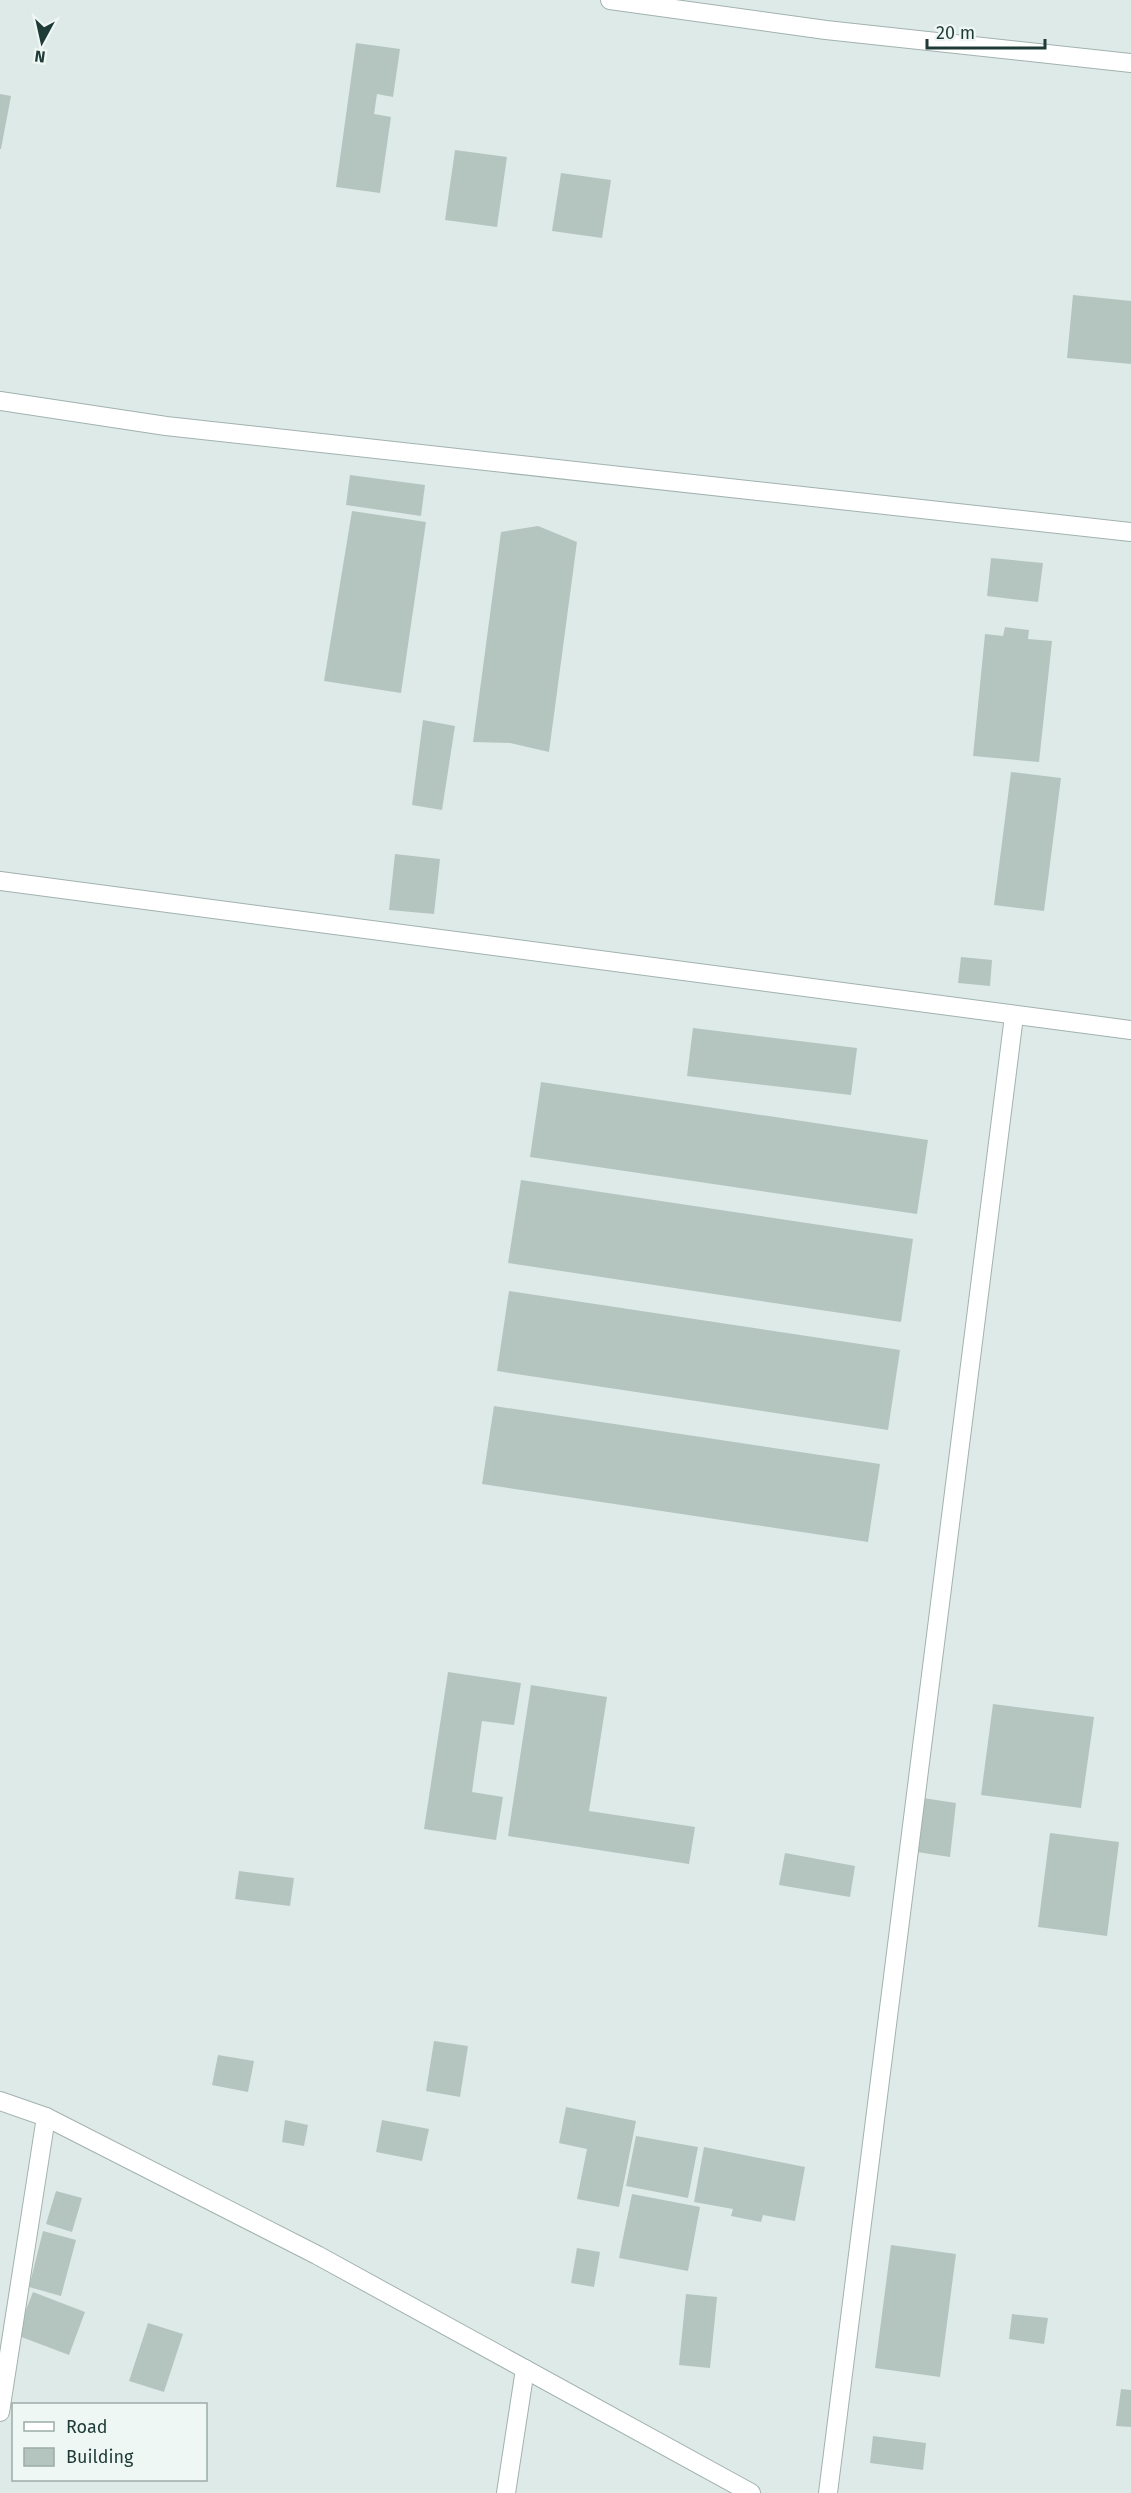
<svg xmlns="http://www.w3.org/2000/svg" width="1131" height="2493" font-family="'Fira Sans',sans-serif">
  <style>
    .building { fill: #b4c5c0 }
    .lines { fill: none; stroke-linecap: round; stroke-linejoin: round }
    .minor-casing { stroke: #a1b2af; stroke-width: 20 }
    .minor { stroke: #fff; stroke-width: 18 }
  </style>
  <rect width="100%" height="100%" fill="#deeae7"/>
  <!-- building -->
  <g class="building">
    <path d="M356,43L400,49L393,97L377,94L374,114L391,117L380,193L336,187Z"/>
    <path d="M0,94L11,96L1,149H0Z"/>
    <path d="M455,150L507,157L497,227L445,220Z"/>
    <path d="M561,173L611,180L602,238L552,231Z"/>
    <path d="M1073,295L1131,301V364L1067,358Z"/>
    <path d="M350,475L425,485L421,516L346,505Z"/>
    <path d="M352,511L426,522L401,693L324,681Z"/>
    <path d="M538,526L577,542L549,752L510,743L473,742L501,532Z"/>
    <path d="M991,558L1043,563L1038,602L987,596Z"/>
    <path d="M1005,627L1029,630L1028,639L1052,641L1039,762L973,756L985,634L1003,636Z"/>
    <path d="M423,720L455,726L442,810L412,805Z"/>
    <path d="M1011,772L1061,778L1044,911L994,905Z"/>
    <path d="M395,854L440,859L434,914L389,910Z"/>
    <path d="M961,957L992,960L990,986L958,983Z"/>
    <path d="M693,1028L857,1048L851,1095L687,1076Z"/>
    <path d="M541,1082L928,1140L917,1214L530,1157Z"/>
    <path d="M521,1180L913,1239L901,1322L508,1263Z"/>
    <path d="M509,1291L900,1350L888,1430L497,1371Z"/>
    <path d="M494,1406L880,1464L868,1542L482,1484Z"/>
    <path d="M448,1672L521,1683L514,1725L482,1721L472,1792L503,1797L496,1840L424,1829Z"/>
    <path d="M531,1685L607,1697L589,1811L695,1827L689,1864L508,1836Z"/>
    <path d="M993,1704L1094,1717L1081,1808L981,1795Z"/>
    <path d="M923,1798L956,1803L950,1857L917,1852Z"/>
    <path d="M1050,1833L1119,1842L1107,1936L1038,1927Z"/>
    <path d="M785,1853L855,1866L850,1897L779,1885Z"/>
    <path d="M239,1871L294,1878L290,1906L235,1899Z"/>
    <path d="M434,2041L468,2046L460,2097L426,2091Z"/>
    <path d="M218,2055L254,2061L248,2092L212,2085Z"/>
    <path d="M566,2107L636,2121L619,2207L577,2199L587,2149L559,2143Z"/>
    <path d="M285,2120L308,2125L304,2146L282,2142Z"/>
    <path d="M382,2120L429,2129L422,2161L376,2152Z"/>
    <path d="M636,2136L698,2147L688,2198L626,2186Z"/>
    <path d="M704,2147L805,2167L795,2221L763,2215L761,2222L731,2216L733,2209L694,2202Z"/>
    <path d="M56,2191L82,2198L72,2232L46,2224Z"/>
    <path d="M632,2194L700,2207L688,2271L619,2258Z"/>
    <path d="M43,2231L76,2240L61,2296L29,2287Z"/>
    <path d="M891,2245L956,2254L940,2377L875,2368Z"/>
    <path d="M577,2248L600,2252L594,2287L571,2283Z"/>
    <path d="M33,2292L85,2312L69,2355L16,2335Z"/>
    <path d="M686,2294L717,2297L710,2368L679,2365Z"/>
    <path d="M1012,2314L1048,2318L1044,2344L1009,2339Z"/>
    <path d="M148,2323L183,2334L164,2392L129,2381Z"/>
    <path d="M1121,2389L1131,2390V2427L1116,2426Z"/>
    <path d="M873,2436L926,2443L923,2470L870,2463Z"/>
  </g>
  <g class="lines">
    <!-- minor casing -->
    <g class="minor-casing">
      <g id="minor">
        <path d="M610,0L826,30L1131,63"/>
        <path d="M0,401L166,426L1131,532"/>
        <path d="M0,881L1131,1030"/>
        <path d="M0,2101L46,2117L317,2255L751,2493"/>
        <path d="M0,2412L46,2117"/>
        <path d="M506,2493L525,2369"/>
        <path d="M828,2493L1014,1016"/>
      </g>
    </g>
    <!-- minor -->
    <use href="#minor" class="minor"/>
  </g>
  <!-- legend -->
  <rect x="12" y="2403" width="195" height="78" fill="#eff7f4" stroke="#9caca8" stroke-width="1.5"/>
  <rect x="24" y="2422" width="30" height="9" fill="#ffffff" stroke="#9caca8" stroke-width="1.5"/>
  <text x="66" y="2433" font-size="18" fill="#1f3b37">Road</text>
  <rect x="24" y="2448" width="30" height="18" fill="#b4c5c0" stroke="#9caca8" stroke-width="1.5"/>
  <text x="66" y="2463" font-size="18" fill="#1f3b37">Building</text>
  <!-- north arrow -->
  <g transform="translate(42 42) rotate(188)" stroke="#eff7f4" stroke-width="4.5" paint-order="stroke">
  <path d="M0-4.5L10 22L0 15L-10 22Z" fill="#1f3b37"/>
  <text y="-9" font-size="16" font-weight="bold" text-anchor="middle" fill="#1f3b37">N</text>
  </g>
  <!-- scale -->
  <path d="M927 39v9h118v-9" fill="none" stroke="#1f3b37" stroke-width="3"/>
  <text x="936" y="39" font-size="18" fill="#1f3b37" stroke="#eff7f4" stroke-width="4.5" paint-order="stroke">20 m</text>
</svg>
